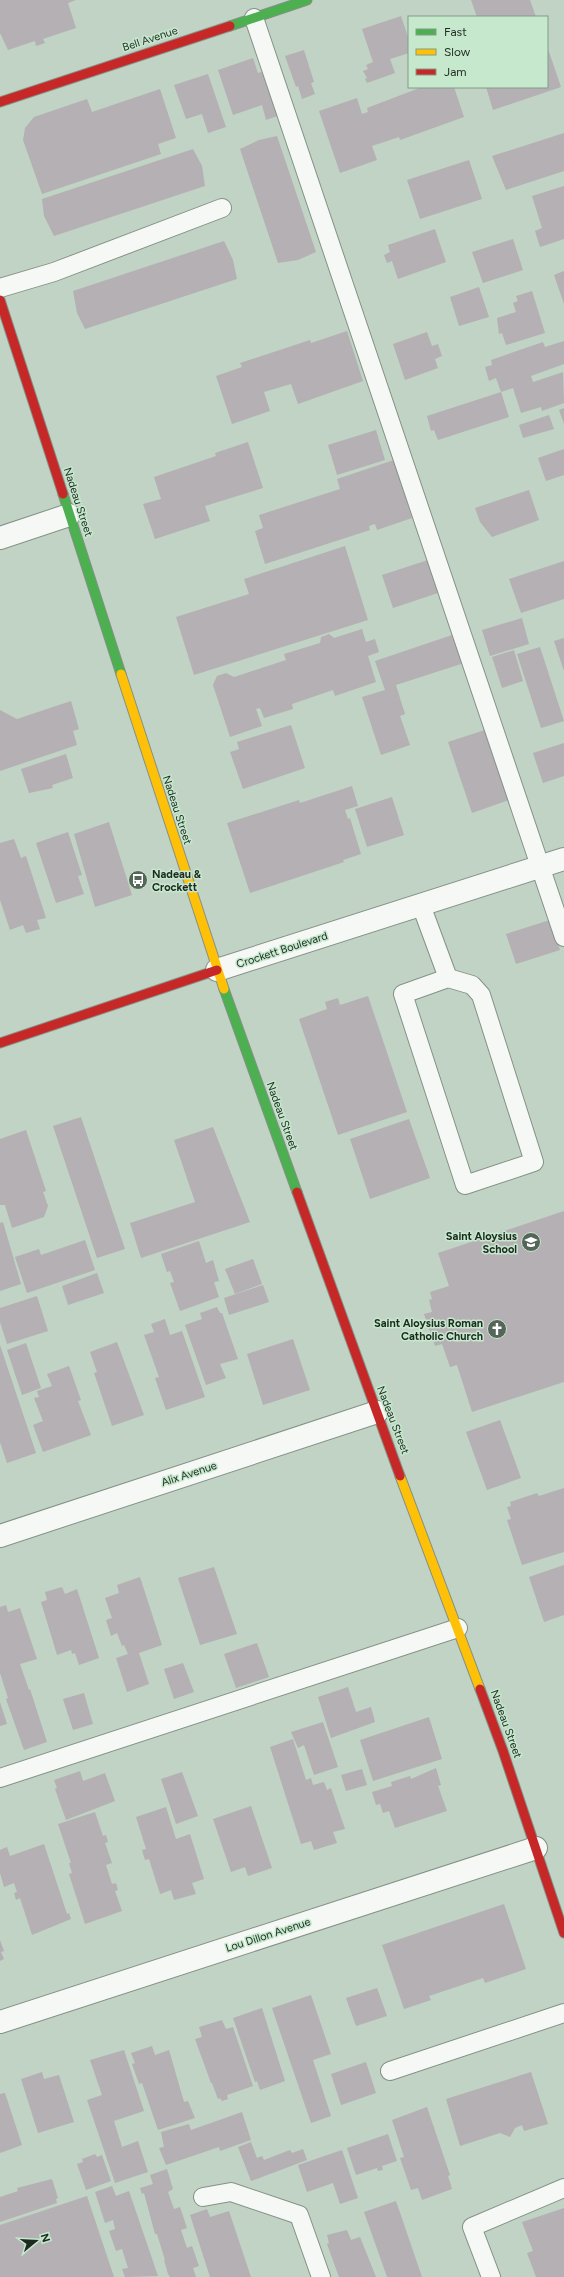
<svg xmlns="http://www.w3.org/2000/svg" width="564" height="2277" font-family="Figtree,sans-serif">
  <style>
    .building { fill: #b4b0b4 }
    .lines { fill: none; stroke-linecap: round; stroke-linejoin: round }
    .lane-casing { stroke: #849286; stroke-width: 20 }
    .street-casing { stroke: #849286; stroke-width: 24 }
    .fast-casing { stroke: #849286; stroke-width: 11 }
    .slow-casing { stroke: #849286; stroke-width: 11 }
    .jam-casing { stroke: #849286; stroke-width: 11 }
    .lane { stroke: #f6f8f6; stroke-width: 18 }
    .street { stroke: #f6f8f6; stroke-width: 22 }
    .fast { stroke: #4caf50; stroke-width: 9 }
    .slow { stroke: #ffc107; stroke-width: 9 }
    .jam { stroke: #c62828; stroke-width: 9 }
    .labels { text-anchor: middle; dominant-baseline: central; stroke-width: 3; stroke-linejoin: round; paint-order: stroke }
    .street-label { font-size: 11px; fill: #1d2a20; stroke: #c6e8cd }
    .poi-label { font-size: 11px; font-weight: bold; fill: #1d2a20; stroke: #c6e8cd; text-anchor: end }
  </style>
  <rect width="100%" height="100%" fill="#c1d3c4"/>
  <!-- building -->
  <g class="building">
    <path d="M0,0H76L68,3L76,28L43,39L45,43L36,46L35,41L8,50L0,33Z"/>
    <path d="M471,0H530L536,17H477Z"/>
    <path d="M401,16L409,40V53L390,59L395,73L367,83L365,79L367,78L363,71L368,69L366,65L373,62L362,29Z"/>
    <path d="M547,46L561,87L493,110L486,87H547Z"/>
    <path d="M304,50L314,82L311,83L315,94L302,99L298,86L296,87L285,56Z"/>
    <path d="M253,58L258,73L268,70L283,114L266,120L262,105L233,115L218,70Z"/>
    <path d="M208,74L226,127L208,133L202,114L186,119L174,85Z"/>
    <path d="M422,87H454L464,117L400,140L399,137L372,146L377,160L340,173L319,111L357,98L362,114L368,112L367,108Z"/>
    <path d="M160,89L176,138L158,144L161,154L42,194L23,140L25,128L34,117L87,99L92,112Z"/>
    <path d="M564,133V171L506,190L492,156Z"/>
    <path d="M277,136L316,252L298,260L278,263L240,149L259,140Z"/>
    <path d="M193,149L202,166L205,186L54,236L44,216L42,199Z"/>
    <path d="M469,160L482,199L420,219L407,180Z"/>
    <path d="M564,186V239L540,247L535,231L542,228L532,196Z"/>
    <path d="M435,229L446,262L398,279L392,261L387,263L384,255L390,252L388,245Z"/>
    <path d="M513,239L523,270L483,283L472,252Z"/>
    <path d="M224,241L233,260L237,279L85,329L77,313L73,291Z"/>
    <path d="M564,271V304L554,275Z"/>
    <path d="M479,287L489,317L459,326L450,297Z"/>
    <path d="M532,291L545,333L506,345L502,333L499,334L497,318L516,312L513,303L518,301L516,296Z"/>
    <path d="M347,331L363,381L298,404L291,384L264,392L270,411L232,424L216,376L242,367L240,363L310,340L311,343Z"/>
    <path d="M427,332L432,346L438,344L442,356L435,359L438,368L405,380L393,344Z"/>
    <path d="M564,341V364L531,376L533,382L563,372L564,403L542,411L541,407L521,413L513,388L501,392L496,378L489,381L485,367L492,365L491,360L543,342L545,347Z"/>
    <path d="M501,392L509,417L438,440L434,430L431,431L427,416Z"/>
    <path d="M564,408V424L559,410Z"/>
    <path d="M549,415L554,429L523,438L519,425Z"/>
    <path d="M376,430L385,460L337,475L328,445Z"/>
    <path d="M248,442L263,488L205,506L210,521L155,539L143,504L161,499L154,477L216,456L215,453Z"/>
    <path d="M564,449V475L546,481L538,458Z"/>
    <path d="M394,460L412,518L377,530L375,524L369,526L370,530L265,564L255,531L263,528L259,515L340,489L337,479Z"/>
    <path d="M529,490L539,520L492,537L480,522L475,508Z"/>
    <path d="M345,546L368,620L194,675L176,617L249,594L244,579Z"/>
    <path d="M431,559L441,592L393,608L382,575Z"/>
    <path d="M564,561V599L521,613L509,579Z"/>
    <path d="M522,618L529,644L490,656L482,630Z"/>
    <path d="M362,629L366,642L375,639L379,652L368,656L376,682L335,696L333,690L292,704L293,709L264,718L260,708L256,709L262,726L230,737L213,685L217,676L226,673L234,677L286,660L284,654L320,643L321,637L329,634L334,638Z"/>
    <path d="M455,634L464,663L396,685L405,714L400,716L410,745L381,755L362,697L385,690L375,661Z"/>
    <path d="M564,638V671L554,641Z"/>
    <path d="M540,647L564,721L541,728L517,654Z"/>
    <path d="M514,650L523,681L502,688L492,657Z"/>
    <path d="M71,701L79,729L73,731L77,745L0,771V710L17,719Z"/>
    <path d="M291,725L305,768L243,789L230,752L239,749L237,742Z"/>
    <path d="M485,730L509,800L472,813L448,742Z"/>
    <path d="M564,743V776L543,783L533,753Z"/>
    <path d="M66,754L73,778L52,785L53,788L29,793L21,769Z"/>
    <path d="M352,786L358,806L345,810L348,819L350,818L361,854L343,860L344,862L250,893L227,823L299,800L300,803Z"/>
    <path d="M392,797L404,835L367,847L355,809Z"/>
    <path d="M109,822L132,895L95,907L74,834Z"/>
    <path d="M68,832L82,875L78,876L84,894L56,903L36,843Z"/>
    <path d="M14,839L21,858L26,856L46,918L37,920L40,929L26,933L23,925L10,930L0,900V843Z"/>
    <path d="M550,920L560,950L516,964L506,934Z"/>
    <path d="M368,996L407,1112L338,1135L299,1019L327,1009L325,1002L338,998L340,1005Z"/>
    <path d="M81,1117L125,1249L97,1258L53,1126Z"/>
    <path d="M409,1119L430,1178L370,1199L350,1139Z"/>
    <path d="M213,1127L250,1222L141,1258L130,1223L195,1202L174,1140Z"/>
    <path d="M26,1130L46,1191L43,1192L48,1206L44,1217L12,1228L5,1205H0V1139Z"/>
    <path d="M564,1211V1382L472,1412L457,1365L450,1367L442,1344L435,1346L424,1314L432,1312L429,1300L432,1299L430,1292L449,1286L438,1253Z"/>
    <path d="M3,1222L21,1284L0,1291V1223Z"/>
    <path d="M85,1240L95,1270L27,1293L15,1257L39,1249L41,1255Z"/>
    <path d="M199,1241L206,1263L213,1260L219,1281L214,1282L219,1297L180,1311L170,1283L174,1282L170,1271L167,1272L161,1254Z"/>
    <path d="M253,1259L262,1284L235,1294L225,1269Z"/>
    <path d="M97,1273L104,1293L68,1305L62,1286Z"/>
    <path d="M263,1285L269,1302L229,1315L224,1298Z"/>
    <path d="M37,1296L48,1331L7,1344L0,1322V1308Z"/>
    <path d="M217,1307L220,1313H222L238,1359L220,1364L226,1378L206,1385L185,1325L202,1319L200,1313Z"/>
    <path d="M165,1319L170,1335L182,1331L205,1397L166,1410L155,1378L159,1377L144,1335L154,1332L151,1324Z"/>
    <path d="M293,1339L310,1390L263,1405L247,1354Z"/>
    <path d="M117,1342L144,1415L112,1426L94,1373L97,1372L90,1352Z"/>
    <path d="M26,1343L41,1388L22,1395L7,1350Z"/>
    <path d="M0,1345L36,1453L7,1463L0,1442Z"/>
    <path d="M69,1366L81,1400L78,1401L91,1435L43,1452L33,1425L43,1421L34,1398L39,1397L37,1391L52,1386L47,1374Z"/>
    <path d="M500,1420L521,1478L487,1490L466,1432Z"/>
    <path d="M564,1488V1552L522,1565L507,1520L511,1519L507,1507L511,1506L510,1502L537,1493L539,1496Z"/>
    <path d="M564,1565V1615L544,1622L529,1577Z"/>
    <path d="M214,1567L237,1634L200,1645L178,1578Z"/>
    <path d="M140,1577L162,1645L139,1653L149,1684L127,1692L116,1658L128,1654L124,1645L122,1646L117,1633L111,1636L106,1620L112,1618L105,1598L119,1593L117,1585Z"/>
    <path d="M62,1587L65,1594L77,1589L99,1658L79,1665L75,1653L72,1654L71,1650L57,1655L41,1602L47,1600L45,1592Z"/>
    <path d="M6,1605L8,1612L20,1608L37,1659L20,1664L29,1690L30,1689L47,1742L24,1750L6,1699L8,1698L0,1673V1607Z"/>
    <path d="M257,1643L269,1677L236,1688L224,1654Z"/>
    <path d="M183,1663L194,1692L174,1699L164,1669Z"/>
    <path d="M348,1687L356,1712L371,1707L375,1722L331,1738L318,1697Z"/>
    <path d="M84,1693L93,1724L73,1730L63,1699Z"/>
    <path d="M0,1702L7,1724L0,1726Z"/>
    <path d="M429,1717L442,1759L373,1781L360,1740Z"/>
    <path d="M323,1722L338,1767L314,1775L304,1745L298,1748L291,1732Z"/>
    <path d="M293,1739L306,1780L311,1778L313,1785L324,1782L327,1790L331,1788L345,1829L333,1832L337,1843L314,1850L311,1841L301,1844L270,1747Z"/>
    <path d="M436,1768L441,1785L438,1786L447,1811L395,1828L389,1811L383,1813L380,1804L376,1805L372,1792L392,1786L391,1782L410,1776L411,1779Z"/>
    <path d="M362,1769L367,1785L346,1791L341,1775Z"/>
    <path d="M80,1771L83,1781L105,1773L115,1801L66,1820L55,1789L57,1788L54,1780Z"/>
    <path d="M182,1772L198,1816L176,1824L161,1779Z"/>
    <path d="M251,1806L272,1868L248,1876L245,1867L231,1872L213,1819Z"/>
    <path d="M166,1807L176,1839L190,1834L204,1879L192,1883L196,1894L174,1900L171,1890L160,1894L149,1859L145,1860L142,1850L146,1849L136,1817Z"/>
    <path d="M95,1812L103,1836L106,1835L108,1842L105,1843L112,1863L106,1865L112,1884L116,1883L118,1890L115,1891L122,1911L85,1924L69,1874L72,1873L69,1863H71L58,1824Z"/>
    <path d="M44,1844L67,1914L69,1913L71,1919L32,1935L20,1898L16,1900L14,1893L17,1892L14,1883L4,1887L0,1873V1850L7,1847L10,1856Z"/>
    <path d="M504,1904L526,1969L485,1983L483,1978L429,1996L431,2000L404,2009L382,1945Z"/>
    <path d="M0,1940L4,1951L1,1952L4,1959L0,1961Z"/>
    <path d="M377,1988L387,2016L356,2026L346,1998Z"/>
    <path d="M311,1995L331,2054L313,2060L331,2116L311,2123L272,2008Z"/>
    <path d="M262,2008L285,2081L260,2090L257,2081L255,2082L233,2018Z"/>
    <path d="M222,2020L226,2029L233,2027L253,2086L227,2095L228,2099L222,2101L220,2098L218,2099L212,2083H211L195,2039L202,2037L199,2027Z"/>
    <path d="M152,2046L155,2055L169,2050L184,2102L188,2101L195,2118L158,2130L142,2083L139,2084L132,2064L135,2063L131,2053Z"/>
    <path d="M124,2050L144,2111L114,2121L122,2147L138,2141L148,2172L115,2183L87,2100L102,2095L90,2060Z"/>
    <path d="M366,2062L376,2093L341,2105L331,2074Z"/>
    <path d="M42,2072L44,2079L59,2075L74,2122L38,2133L21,2079Z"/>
    <path d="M531,2072L548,2124L524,2131L522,2125L515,2128L510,2137L500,2133L460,2146L446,2099Z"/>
    <path d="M5,2093L22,2145L0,2153V2094Z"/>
    <path d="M427,2107L450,2175L448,2176L452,2189L422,2200L418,2188L411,2190L400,2158L404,2157L392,2120Z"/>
    <path d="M242,2112L251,2140L220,2151L219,2147L166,2165L159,2148L164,2147L161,2132L189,2124L191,2130Z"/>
    <path d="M388,2134L397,2161L382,2166L383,2170L378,2171L377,2168L356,2175L347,2148Z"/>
    <path d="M251,2142L257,2158L262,2156L264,2160L290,2150L292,2153L303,2149L307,2160L251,2181L238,2147Z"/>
    <path d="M342,2150L358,2198L340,2204L333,2183L307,2192L298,2165Z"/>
    <path d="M95,2154L97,2157L102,2155L111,2181L86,2190L77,2164L83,2162L82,2159Z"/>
    <path d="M167,2169L173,2189L168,2192L174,2209L180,2207L187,2228L181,2230L187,2248L192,2246L199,2266L193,2268L196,2277H170L168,2274L164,2260H165L157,2234H155L144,2193L142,2194L140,2188L153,2184L150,2175Z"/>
    <path d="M52,2179L58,2198L56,2199L57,2203L0,2222V2197L18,2191L17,2188Z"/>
    <path d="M112,2186L116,2196L129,2191L158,2276L125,2277L122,2269L128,2268L122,2249L116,2251L109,2231L115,2229L113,2220L105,2223L95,2192Z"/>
    <path d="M87,2196L114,2277H0V2225Z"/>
    <path d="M396,2201L422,2277H387L364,2212Z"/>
    <path d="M564,2208V2277H536L527,2253L533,2251L522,2222Z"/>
    <path d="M207,2209L210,2217L229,2211L251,2277H210L190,2215Z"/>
    <path d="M347,2230L351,2240L360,2237L376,2277H339L327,2244L329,2243L327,2235Z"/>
  </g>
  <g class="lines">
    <!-- lane casing -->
    <g class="lane-casing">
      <g id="lane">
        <path d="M254,18L564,937"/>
        <path d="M0,288L54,272L222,208"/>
        <path d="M421,905L448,978"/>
        <path d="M448,978L472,985L481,995L534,1162L465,1185L403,994Z"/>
        <path d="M0,1778L458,1628"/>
        <path d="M390,2071L564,2013"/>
        <path d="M203,2197L231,2192L299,2215L321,2277"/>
        <path d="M491,2277L472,2227L564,2188"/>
      </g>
    </g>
    <!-- street casing -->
    <g class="street-casing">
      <g id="street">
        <path d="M0,538L69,515"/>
        <path d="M217,970L564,859"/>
        <path d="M0,1536L377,1412"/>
        <path d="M0,2022L536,1848"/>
      </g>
    </g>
    <!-- fast casing -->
    <g class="fast-casing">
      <g id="fast">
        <path d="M230,26L307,0"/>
        <path d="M63,494L121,674"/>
        <path d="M224,989L297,1192"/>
      </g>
    </g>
    <!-- slow casing -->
    <g class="slow-casing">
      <g id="slow">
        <path d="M121,674L224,989"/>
        <path d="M400,1476L480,1689"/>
      </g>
    </g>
    <!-- jam casing -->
    <g class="jam-casing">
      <g id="jam">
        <path d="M0,102L230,26"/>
        <path d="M0,300L63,494"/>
        <path d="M0,1043L217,970"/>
        <path d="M297,1192L400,1476"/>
        <path d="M480,1689L503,1751L564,1933"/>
      </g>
    </g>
    <!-- lane -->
    <use href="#lane" class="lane"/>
    <!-- street -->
    <use href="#street" class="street"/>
    <!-- fast -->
    <use href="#fast" class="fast"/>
    <!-- slow -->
    <use href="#slow" class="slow"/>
    <!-- jam -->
    <use href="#jam" class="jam"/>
  </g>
  <!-- icons -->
  <defs>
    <g id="bus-disc" transform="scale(1)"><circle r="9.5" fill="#566559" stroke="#c6e8cd"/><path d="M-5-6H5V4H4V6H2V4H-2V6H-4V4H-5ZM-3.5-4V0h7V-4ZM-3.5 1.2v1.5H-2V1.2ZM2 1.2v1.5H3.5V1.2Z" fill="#fff"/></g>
    <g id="school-disc" transform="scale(1)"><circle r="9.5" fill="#566559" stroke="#c6e8cd"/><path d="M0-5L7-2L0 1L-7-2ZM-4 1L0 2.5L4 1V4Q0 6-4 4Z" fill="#fff"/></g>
    <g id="church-disc" transform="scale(1)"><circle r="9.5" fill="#566559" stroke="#c6e8cd"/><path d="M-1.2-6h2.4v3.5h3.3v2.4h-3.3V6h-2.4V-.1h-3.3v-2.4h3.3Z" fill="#fff"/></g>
  </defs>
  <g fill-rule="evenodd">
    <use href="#bus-disc" x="138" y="880"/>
    <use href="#school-disc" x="531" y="1242"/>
    <use href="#church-disc" x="497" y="1329"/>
  </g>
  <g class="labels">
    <!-- street labels -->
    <g class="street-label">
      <text transform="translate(150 39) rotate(-18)">Bell Avenue</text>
      <text transform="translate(78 502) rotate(72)">Nadeau Street</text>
      <text transform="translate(177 810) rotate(72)">Nadeau Street</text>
      <text transform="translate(282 950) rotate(-18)">Crockett Boulevard</text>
      <text transform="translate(282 1116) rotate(70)">Nadeau Street</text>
      <text transform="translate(393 1420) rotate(69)">Nadeau Street</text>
      <text transform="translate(189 1474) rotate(-18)">Alix Avenue</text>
      <text transform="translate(506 1724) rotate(70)">Nadeau Street</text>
      <text transform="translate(268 1935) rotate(-18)">Lou Dillon Avenue</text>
    </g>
    <!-- poi labels -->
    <g class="poi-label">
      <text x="152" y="874" text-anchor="start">Nadeau &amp;<tspan x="152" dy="13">Crockett</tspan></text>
      <text x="517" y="1236">Saint Aloysius<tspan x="517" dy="13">School</tspan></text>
      <text x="483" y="1323">Saint Aloysius Roman<tspan x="483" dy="13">Catholic Church</tspan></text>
    </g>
  </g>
  <!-- legend -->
  <rect x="408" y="16" width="140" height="72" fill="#c6e8cd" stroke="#829c88"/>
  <rect x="416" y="29" width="20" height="6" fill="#4caf50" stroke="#829c88"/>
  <text x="444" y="36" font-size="12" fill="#1d2a20">Fast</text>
  <rect x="416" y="49" width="20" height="6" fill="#ffc107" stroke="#829c88"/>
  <text x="444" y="56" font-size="12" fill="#1d2a20">Slow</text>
  <rect x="416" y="69" width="20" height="6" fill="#c62828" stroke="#829c88"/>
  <text x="444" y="76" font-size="12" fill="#1d2a20">Jam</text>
  <!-- north arrow -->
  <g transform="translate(36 2241) rotate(72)" stroke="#c6e8cd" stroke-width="3" paint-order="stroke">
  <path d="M0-3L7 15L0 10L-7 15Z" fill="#1d2a20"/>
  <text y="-6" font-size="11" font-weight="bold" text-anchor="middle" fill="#1d2a20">N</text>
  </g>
</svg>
